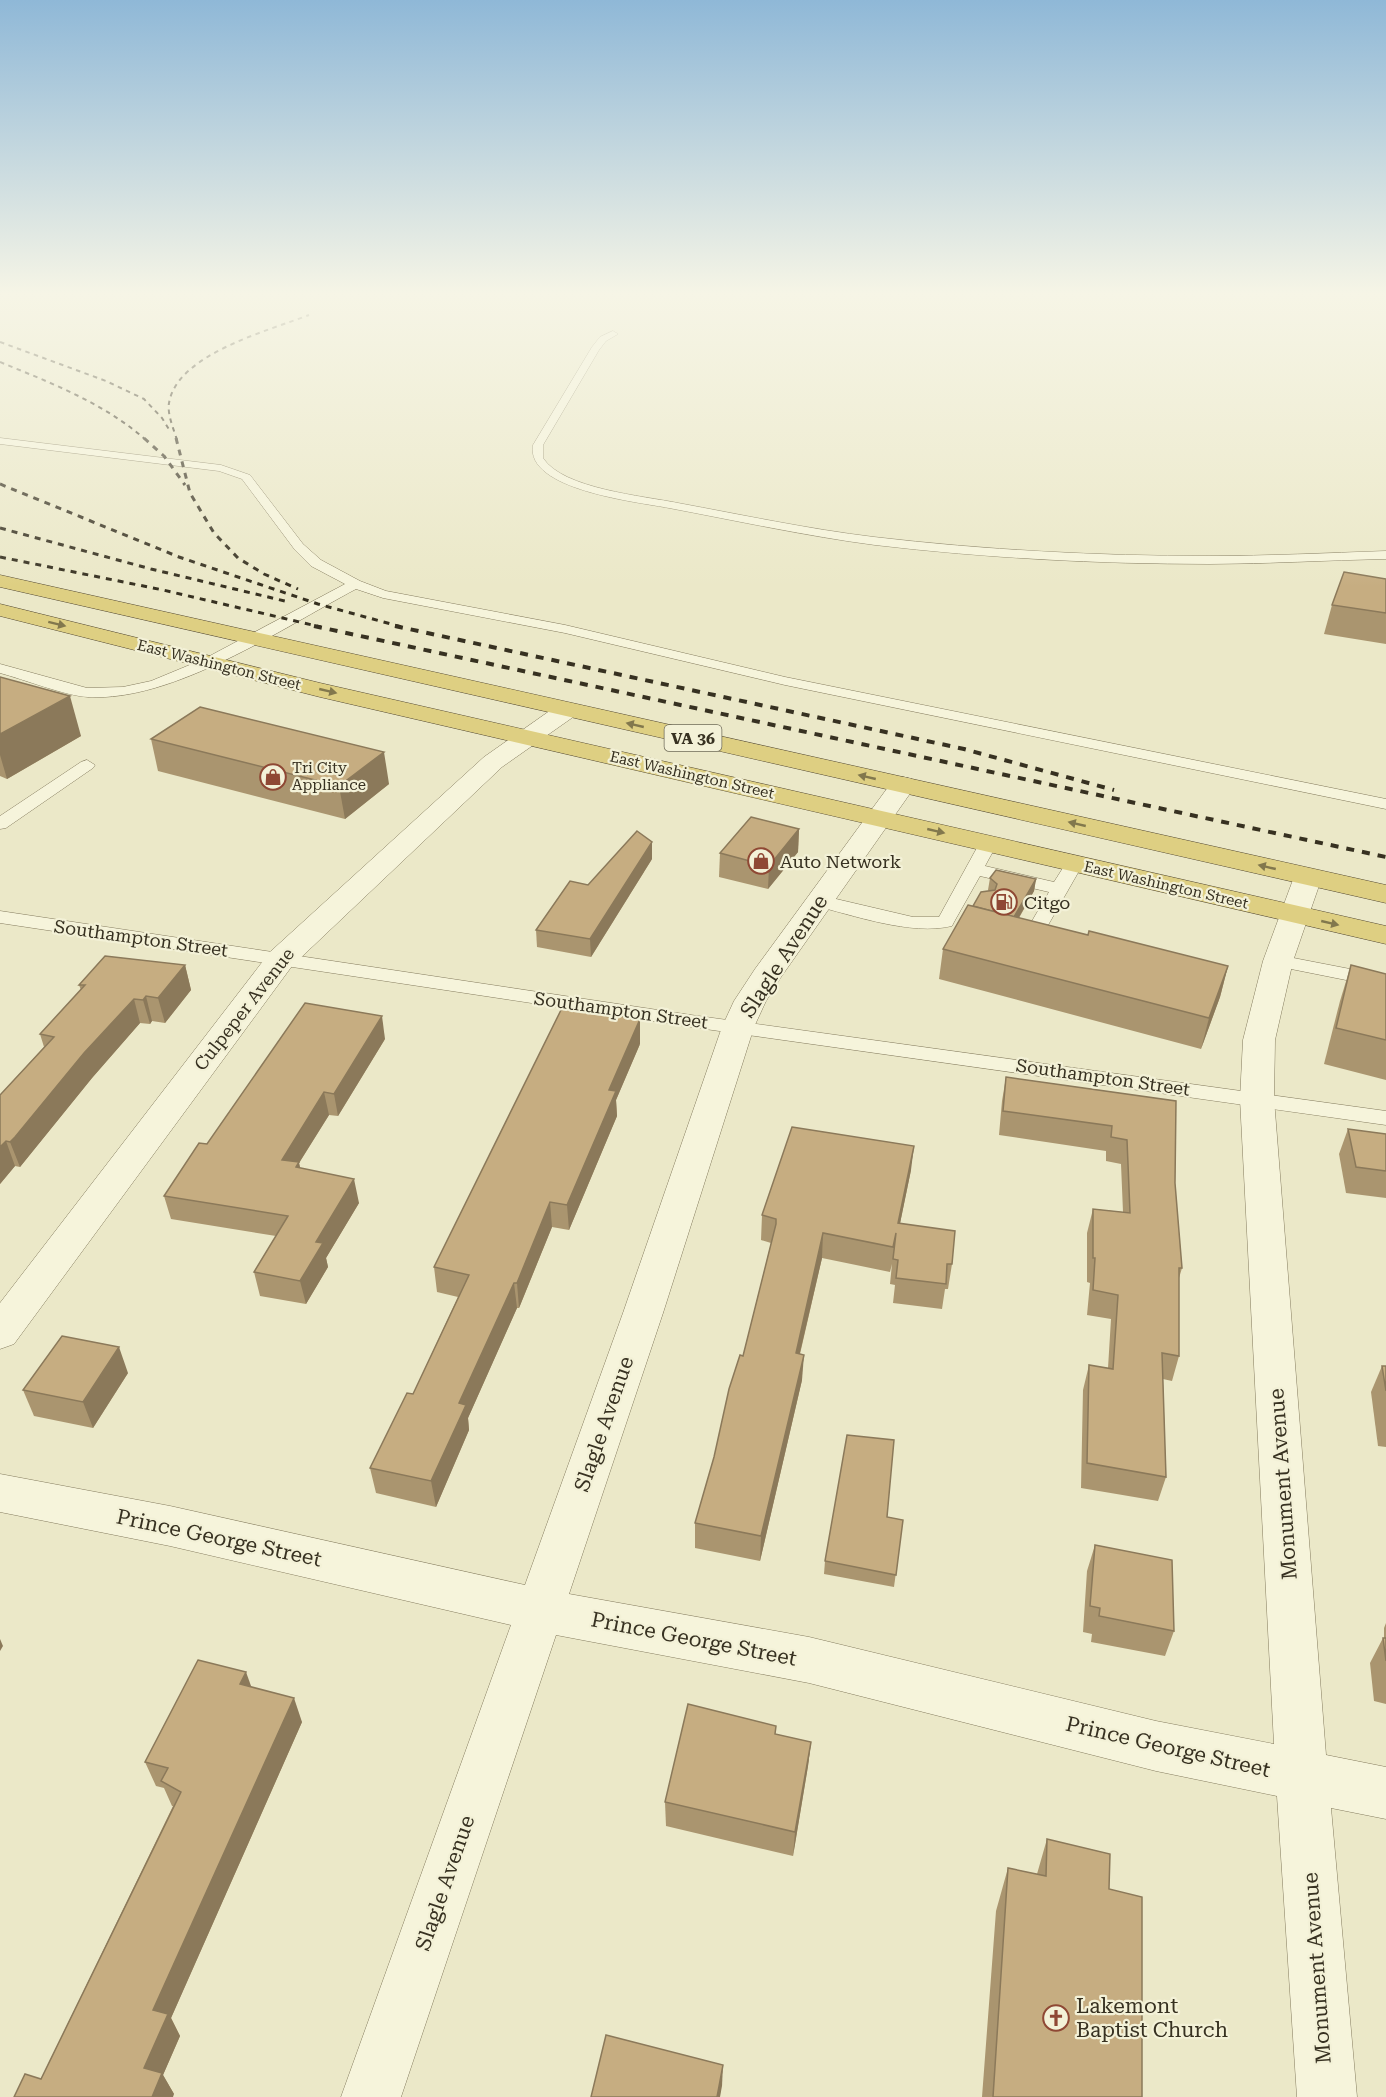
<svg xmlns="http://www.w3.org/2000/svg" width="1386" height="2097" font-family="'Roboto Serif',serif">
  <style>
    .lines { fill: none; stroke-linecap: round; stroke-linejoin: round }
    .service-casing { stroke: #857c5f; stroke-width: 1 }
    .minor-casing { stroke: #857c5f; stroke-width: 1 }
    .trunk-casing { stroke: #544932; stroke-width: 1 }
    .service { fill: #f6f4db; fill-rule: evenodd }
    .minor { fill: #f6f4db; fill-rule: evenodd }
    .trunk { fill: #decf82; fill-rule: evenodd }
    .rail-far2 { stroke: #373121; stroke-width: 2; stroke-dasharray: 4.5 4.5; stroke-linecap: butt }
    .rail-far1 { stroke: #373121; stroke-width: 3; stroke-dasharray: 6 6; stroke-linecap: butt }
    .rail { stroke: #373121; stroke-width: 4; stroke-dasharray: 8 8; stroke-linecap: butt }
    .wall { fill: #aa956f }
    .shaded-wall { fill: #8b795a }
    .building { fill: #c6ad81; stroke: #8b795a; stroke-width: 1.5 }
    .oneway { fill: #82784d }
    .labels { text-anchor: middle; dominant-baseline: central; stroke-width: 4.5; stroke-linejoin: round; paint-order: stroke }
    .far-street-label { font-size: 15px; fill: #373121; stroke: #f3f1d7 }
    .far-poi-label { font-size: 15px; fill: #373121; stroke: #f3f1d7; text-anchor: start }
    .shield { fill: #f3f1d7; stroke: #6f6b58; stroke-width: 1.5 }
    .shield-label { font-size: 16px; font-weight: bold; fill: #373121 }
    .poi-label { font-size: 18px; fill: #373121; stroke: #f3f1d7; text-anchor: start }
    .street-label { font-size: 18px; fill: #373121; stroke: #f3f1d7 }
    .near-street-label { font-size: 21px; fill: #373121; stroke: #f3f1d7 }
    .near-poi-label { font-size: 21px; fill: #373121; stroke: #f3f1d7; text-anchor: start }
  </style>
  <rect width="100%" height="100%" fill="#ebe8c8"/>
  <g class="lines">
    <!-- service casing -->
    <g class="service-casing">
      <g id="service">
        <path d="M613,331L618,334L606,341L599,350L543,445V458C563,489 644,496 678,503C743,515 808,529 874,537C985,550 1098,556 1209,556C1268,556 1327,553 1386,551V559C1327,560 1268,564 1209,564C1098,564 986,558 875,545C806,536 738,521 669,508C638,502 525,490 533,445L592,347L600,337Z"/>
        <path d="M0,438L221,465L250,475L303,544L321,560L360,581L386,591L565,625L785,677L1386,799V809L785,685L565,633L383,598L356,589C281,629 173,702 88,697C66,696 23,679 0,673V664L87,688L123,687L151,681L204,659L345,584L311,566L295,550L242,479L219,471L0,444Z"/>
        <path d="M87,760L95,765L93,768L6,828L0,829V816L81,762Z"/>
        <path d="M988,839L994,840L997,844L985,866L1054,882L1068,860H1080L1083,864L1035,948H1021L1015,943L1022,938L1049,892L980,876L954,922L952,926C911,936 853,915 812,905L810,901L812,897L819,895L913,917H939L979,844L982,840Z"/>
        <path d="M0,911L691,1015L1386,1111V1125L691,1027L0,923Z"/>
        <path d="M1278,955L1386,976V988L1271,965L1268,961L1271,957Z"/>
      </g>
    </g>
    <!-- minor casing -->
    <g class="minor-casing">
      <g id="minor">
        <path d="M567,703L576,705L579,710L576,715L502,767L292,966L14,1344L0,1349V1303L270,952L484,757L558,705Z"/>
        <path d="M903,777L912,779L916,785L781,977L766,1001L754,1027L663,1313L569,1594L809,1637L1156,1721L1274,1744L1240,1099L1243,1040L1263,961L1294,877L1298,871L1308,868L1318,871L1322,877L1293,961L1275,1040L1274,1099L1326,1755L1386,1767V1819L1331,1808L1357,2097H1297L1277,1796L1156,1771L809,1683L556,1635L401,2097H341L511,1625L170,1546L0,1512V1474L170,1506L525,1585L623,1313L722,1027L734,1001L755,969L894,779Z"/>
      </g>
    </g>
    <!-- trunk casing -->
    <g class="trunk-casing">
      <g id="trunk">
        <path d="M0,575L1386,885V903L0,587Z"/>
        <path d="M0,604L320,683L1386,926V944L320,697L0,616Z"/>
      </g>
    </g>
    <!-- service -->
    <use href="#service" class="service"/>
    <!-- minor -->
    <use href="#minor" class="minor"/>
    <!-- trunk -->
    <use href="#trunk" class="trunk"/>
    <!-- rail-far2 -->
    <g class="rail-far2">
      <path d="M0,342L106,381L144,399L162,418L170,431"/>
      <path d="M0,362C51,383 104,403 146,440"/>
      <path d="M177,440C174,430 167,414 169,403C177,354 268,331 309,315"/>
    </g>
    <!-- rail-far1 -->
    <g class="rail-far1">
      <path d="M144,438L164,456L185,485"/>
      <path d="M176,438L190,493L214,533L238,558L264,574L298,589"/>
      <path d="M0,484L179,557L318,604L402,627"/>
      <path d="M0,528L151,569L289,602"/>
      <path d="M0,557L163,590L321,627"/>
    </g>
    <!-- rail -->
    <g class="rail">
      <path d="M314,626L1386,857"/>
      <path d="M395,626L964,749L1114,790"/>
    </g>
  </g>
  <!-- wall -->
  <g class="wall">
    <path d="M1386,579V644L1324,634L1332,605Z"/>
    <path d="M0,677L81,736L7,779L0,776Z"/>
    <path d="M151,739L389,784L345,819L158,771Z"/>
    <path d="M799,829L798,852L768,889L719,877L720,853Z"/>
    <path d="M652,859L591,957L537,947L536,930L588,885Z"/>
    <path d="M990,878L1036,879L1034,891L1019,918L1088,935L1228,966L1220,997L1201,1049L939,979L943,949L973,906L989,891L988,890Z"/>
    <path d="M185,965L191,990L165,1023L152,1021L150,1024L140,1023L92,1078L24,1162L20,1167L15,1166L0,1184V1095L44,1047L40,1034L81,990L79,985Z"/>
    <path d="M1351,965L1386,974V1080L1324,1064L1340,1001Z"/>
    <path d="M385,1039L338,1116L329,1115L299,1163L300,1168L359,1203L326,1258L328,1267L306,1304L260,1296L254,1272L276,1236L171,1219L164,1196Z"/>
    <path d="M640,1044L616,1100L617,1116L569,1230L552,1227L519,1308H517L468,1418L469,1430L436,1507L376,1493L370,1468L413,1394L458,1297L437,1292L434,1267Z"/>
    <path d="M1006,1077L1176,1101L1175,1183L1182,1268L1179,1278V1356L1172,1381L1163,1379L1166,1477L1158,1501L1081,1488L1083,1390L1089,1365L1108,1368L1111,1319L1087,1315L1090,1283L1087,1282V1233L1093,1209L1123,1212L1121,1164L1106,1161V1151L999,1135L1002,1101Z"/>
    <path d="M1348,1129L1386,1134V1198L1346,1193L1339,1154Z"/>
    <path d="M911,1170L900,1223L952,1264L948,1289H945L942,1309L893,1303L895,1285L890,1284L892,1264L890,1272L822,1258L800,1354L802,1380L760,1561L695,1548V1523L743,1356L771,1243L761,1240L762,1215Z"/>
    <path d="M1382,1366H1386V1447L1378,1446L1371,1392Z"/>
    <path d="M128,1373L93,1428L34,1416L23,1390Z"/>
    <path d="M887,1517L903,1520L894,1587L824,1574L825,1561Z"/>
    <path d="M1095,1545L1174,1631L1165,1656L1091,1642L1092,1634L1083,1632L1087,1571Z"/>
    <path d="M1386,1623V1704L1374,1701L1370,1663L1383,1638H1384V1628Z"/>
    <path d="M252,1687L302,1722L171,2018L180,2036L163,2075L174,2094L41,2079L173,1806H172L164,1788L156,1786L145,1762Z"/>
    <path d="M775,1734L811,1742L808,1766L793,1856L666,1826L665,1802Z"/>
    <path d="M1047,1839L1109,1889L1142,2097H982L996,1911L1008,1868L1037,1874Z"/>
  </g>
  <!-- shaded-wall -->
  <g class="shaded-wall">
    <path d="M70,696L81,736L7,779L0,755V734Z"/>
    <path d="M384,752L389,784L345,819L339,786Z"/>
    <path d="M799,829L798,852L768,889L769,866Z"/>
    <path d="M652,842V859L591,957L590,939Z"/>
    <path d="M1036,879L1034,891L1011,931L1013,919Z"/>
    <path d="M185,965L191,990L165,1023L158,998Z"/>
    <path d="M1228,966L1220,997L1201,1049L1209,1018Z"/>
    <path d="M146,996L152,1021L150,1024L143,1000Z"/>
    <path d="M134,999L140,1023L92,1078L20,1167L10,1142L84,1053Z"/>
    <path d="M382,1016L385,1039L338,1116L334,1094Z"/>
    <path d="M640,1019V1044L616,1100L617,1116L569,1230L567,1205L609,1090Z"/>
    <path d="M324,1092L329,1115L299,1163L304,1185L282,1160Z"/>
    <path d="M6,1141L15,1166L0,1184V1147Z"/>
    <path d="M914,1146L911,1170L895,1248L898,1223Z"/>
    <path d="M354,1179L359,1203L326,1258L328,1267L306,1304L300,1281L316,1242Z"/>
    <path d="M550,1202L552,1227L519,1308L517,1283Z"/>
    <path d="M823,1233L822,1258L794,1378L796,1353Z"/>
    <path d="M514,1283L517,1308L468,1418L469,1430L436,1507L431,1481L459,1403Z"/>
    <path d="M119,1347L128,1373L93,1428L83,1402Z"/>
    <path d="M804,1355L802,1380L760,1561L761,1536Z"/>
    <path d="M0,1639L3,1646L0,1651Z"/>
    <path d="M246,1672L255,1697L240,1684Z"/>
    <path d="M294,1698L302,1722L171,2018L180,2036L163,2075L174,2094L173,2097H152L144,2068L153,2010Z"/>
    <path d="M811,1742L808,1766L793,1856L795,1832Z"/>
    <path d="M723,2065L722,2086L720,2097H717Z"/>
  </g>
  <!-- building -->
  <g class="building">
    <path d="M1344,572L1386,579V613L1332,605Z"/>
    <path d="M0,677L70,696L0,734Z"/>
    <path d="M200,707L384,752L339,786L151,739Z"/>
    <path d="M751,817L799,829L769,866L720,853Z"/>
    <path d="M637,831L652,842L590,939L536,930L570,881L588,885Z"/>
    <path d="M996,870L1036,879L1014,917L973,906L981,892L995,890L997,884L990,878Z"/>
    <path d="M968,905L1088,935L1089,931L1228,966L1209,1018L943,949Z"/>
    <path d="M105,956L185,965L158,998L146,996L143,1000L134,999L84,1053L15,1137L10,1142L6,1141L0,1147V1095L54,1037L40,1034L85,985H79Z"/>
    <path d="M1351,965L1386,974V1040L1336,1028Z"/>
    <path d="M305,1003L382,1016L334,1094L324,1092L282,1160L299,1162L296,1167L354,1179L316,1242L323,1243L300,1281L254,1272L288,1216L164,1196L199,1143L207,1144Z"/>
    <path d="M565,1008L640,1019L609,1090L616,1091L567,1205L550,1202L517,1283H514L459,1403L466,1405L431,1481L370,1468L407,1393L413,1394L469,1275L434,1267L561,1010Z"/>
    <path d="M1006,1077L1176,1101L1175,1183L1182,1268H1179V1356L1162,1353L1166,1477L1087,1463L1089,1365L1113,1369L1118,1295L1093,1290L1095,1258H1093V1209L1130,1213L1127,1140L1111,1137L1112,1126L1003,1111Z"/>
    <path d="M792,1127L914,1146L898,1223L955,1231L952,1264H947L946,1284L896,1278L898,1260L893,1259L896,1233L893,1247L823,1233L796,1353L804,1355L761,1536L695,1523L714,1457L729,1389L740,1355L743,1356L776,1224V1219L762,1215Z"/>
    <path d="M1348,1129L1386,1134V1171L1356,1167Z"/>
    <path d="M62,1336L119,1347L83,1402L23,1390Z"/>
    <path d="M1382,1366H1386V1391Z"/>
    <path d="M847,1435L894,1440L887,1517L903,1520L896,1575L825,1561Z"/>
    <path d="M1095,1545L1172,1560L1174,1631L1099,1616L1100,1608L1090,1606Z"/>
    <path d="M1383,1638H1386V1661Z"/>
    <path d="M198,1660L246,1672L240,1684L294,1698L153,2010L168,2014L144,2068L162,2073L152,2097H14L25,2074L41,2079L181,1792L161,1781L168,1768L145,1762Z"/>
    <path d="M688,1704L776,1726L775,1734L811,1742L795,1832L665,1802Z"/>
    <path d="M1047,1839L1110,1854L1109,1889L1142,1897V2097H993L1008,1868L1046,1876Z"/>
    <path d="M606,2035L723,2065L717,2097H591Z"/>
  </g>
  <!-- one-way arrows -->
  <defs><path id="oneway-solid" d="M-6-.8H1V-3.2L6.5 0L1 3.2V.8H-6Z" transform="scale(1.5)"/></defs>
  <g class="oneway">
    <use href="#oneway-solid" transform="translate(57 624) rotate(14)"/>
    <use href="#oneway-solid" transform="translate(328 691) rotate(13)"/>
    <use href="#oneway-solid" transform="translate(635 725) rotate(-167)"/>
    <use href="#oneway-solid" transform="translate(867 777) rotate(-167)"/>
    <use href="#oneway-solid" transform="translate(1077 824) rotate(-167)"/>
    <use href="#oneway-solid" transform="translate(936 831) rotate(13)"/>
    <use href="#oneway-solid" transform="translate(1267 867) rotate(-167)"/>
    <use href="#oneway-solid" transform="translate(1330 923) rotate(13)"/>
  </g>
  <!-- sky -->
  <linearGradient id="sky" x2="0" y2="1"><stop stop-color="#8fb8d7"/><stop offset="0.5" stop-color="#f6f5e6"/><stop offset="1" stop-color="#f6f5e6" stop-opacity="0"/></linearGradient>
  <rect width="1386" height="587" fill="url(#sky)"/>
  <!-- icons -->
  <defs>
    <g id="shop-ring" transform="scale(1.35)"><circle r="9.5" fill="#f3f1d7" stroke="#8f4834" stroke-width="1.5"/><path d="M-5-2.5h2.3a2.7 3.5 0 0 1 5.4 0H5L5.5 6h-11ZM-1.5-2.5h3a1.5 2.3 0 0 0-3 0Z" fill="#8f4834"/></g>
    <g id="fuel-ring" transform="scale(1.35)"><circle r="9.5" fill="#f3f1d7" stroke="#8f4834" stroke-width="1.5"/><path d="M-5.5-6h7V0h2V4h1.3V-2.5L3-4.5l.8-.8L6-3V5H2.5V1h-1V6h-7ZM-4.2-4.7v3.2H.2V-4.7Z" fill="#8f4834"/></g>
    <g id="church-ring" transform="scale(1.35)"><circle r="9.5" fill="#f3f1d7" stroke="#8f4834" stroke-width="1.5"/><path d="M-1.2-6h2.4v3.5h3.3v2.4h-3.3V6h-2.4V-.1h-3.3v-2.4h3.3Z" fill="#8f4834"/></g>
  </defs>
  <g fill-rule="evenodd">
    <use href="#shop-ring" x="273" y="777"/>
    <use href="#shop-ring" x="761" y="861"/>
    <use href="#fuel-ring" x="1004" y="902"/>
    <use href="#church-ring" x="1056" y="2018"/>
  </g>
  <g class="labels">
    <!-- far-street labels -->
    <g class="far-street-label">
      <text transform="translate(219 665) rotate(14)">East Washington Street</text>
      <text transform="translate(692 775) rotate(13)">East Washington Street</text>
      <text transform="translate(1166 885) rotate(13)">East Washington Street</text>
    </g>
    <!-- far-poi labels -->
    <g class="far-poi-label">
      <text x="292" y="768">Tri City<tspan x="292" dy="17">Appliance</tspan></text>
    </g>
    <!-- shield labels -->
    <rect class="shield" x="664.5" y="725" width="57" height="26" rx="4.5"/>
    <g class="shield-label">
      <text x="693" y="738">VA 36</text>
    </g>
    <!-- poi labels -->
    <g class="poi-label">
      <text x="780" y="861">Auto Network</text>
      <text x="1024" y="902">Citgo</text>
    </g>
    <!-- street labels -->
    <g class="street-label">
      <text transform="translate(141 938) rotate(8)">Southampton Street</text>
      <text transform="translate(244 1009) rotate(-52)">Culpeper Avenue</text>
      <text transform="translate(621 1010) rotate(8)">Southampton Street</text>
      <text transform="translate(1103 1077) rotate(8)">Southampton Street</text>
    </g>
    <!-- near-street labels -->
    <g class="near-street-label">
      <text transform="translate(784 956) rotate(-57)">Slagle Avenue</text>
      <text transform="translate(604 1424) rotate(-71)">Slagle Avenue</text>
      <text transform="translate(1283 1484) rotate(-94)">Monument Avenue</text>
      <text transform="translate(219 1538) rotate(12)">Prince George Street</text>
      <text transform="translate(694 1639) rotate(11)">Prince George Street</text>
      <text transform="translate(1168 1747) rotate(13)">Prince George Street</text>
      <text transform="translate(445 1883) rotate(-71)">Slagle Avenue</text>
      <text transform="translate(1317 1968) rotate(-94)">Monument Avenue</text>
    </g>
    <!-- near-poi labels -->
    <g class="near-poi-label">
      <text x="1076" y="2006">Lakemont<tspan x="1076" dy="24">Baptist Church</tspan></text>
    </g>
  </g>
</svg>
